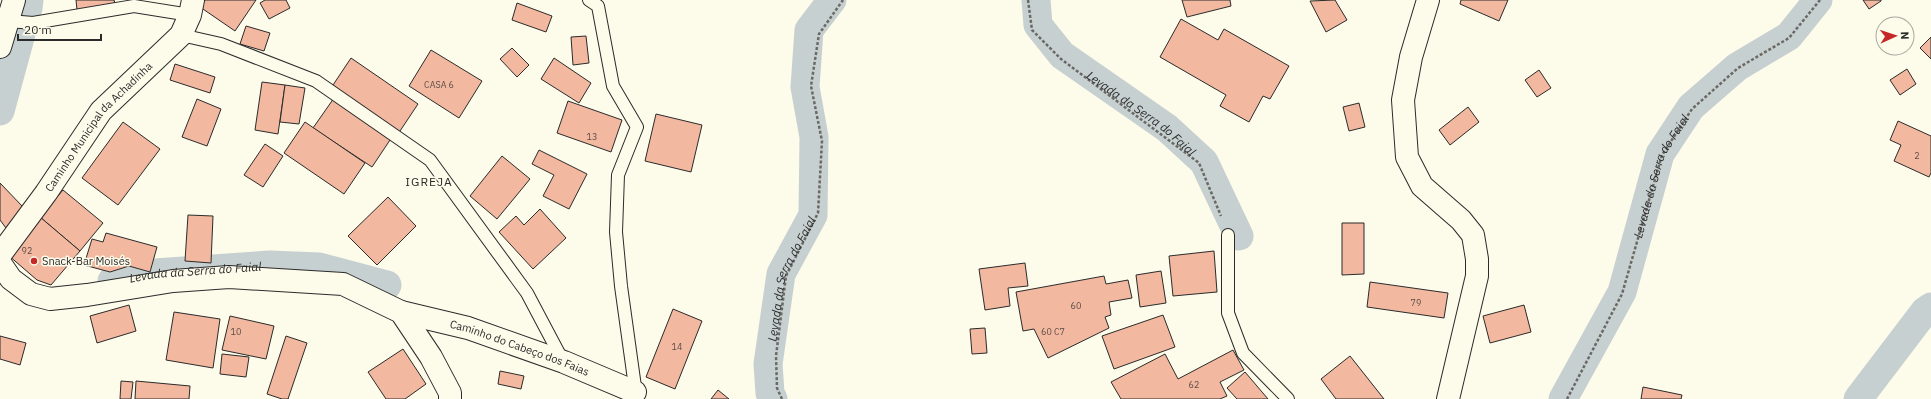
<svg xmlns="http://www.w3.org/2000/svg" width="1931" height="399" font-family="'IBM Plex Sans',sans-serif">
  <style>
    .lines { fill: none; stroke-linecap: round; stroke-linejoin: round }
    .canal { stroke: #c7d0d0; stroke-width: 29 }
    .building { fill: #f2b8a0; stroke: #2b2b2b }
    .service-casing { stroke: #2b2b2b; stroke-width: 14 }
    .minor-casing { stroke: #2b2b2b; stroke-width: 24 }
    .path { stroke: #6a6964; stroke-width: 2.5; stroke-dasharray: 3 2; stroke-linecap: butt }
    .service { stroke: #fdfbea; stroke-width: 12 }
    .minor { stroke: #fdfbea; stroke-width: 22 }
    .poi-dot { fill: #c62828; stroke: #fdfbea; stroke-width: 1.5 }
    .labels { text-anchor: middle; dominant-baseline: central; stroke-width: 3; stroke-linejoin: round; paint-order: stroke }
    .number-label { font-size: 9px; fill: #5d4e48 }
    .street-label { font-size: 11px; fill: #2b2b2b; stroke: #fdfbea }
    .poi-label { font-size: 11px; fill: #2b2b2b; stroke: #fdfbea; text-anchor: start }
    .water-label { font-size: 12px; font-style: italic; fill: #2b2b2b; stroke: #fdfbea }
    .neighbourhood-label { font-size: 12px; letter-spacing: 1px; fill: #2b2b2b; stroke: #fdfbea }
  </style>
  <rect width="100%" height="100%" fill="#fdfbea"/>
  <g class="lines">
    <!-- canal -->
    <g class="canal">
      <path id="s1" d="M1036,0L1038,25L1062,55L1167,128L1204,162L1239,236"/>
      <path d="M28,8L29,0"/>
      <path d="M0,111L21,34"/>
      <path id="s2" d="M112,281L155,273L270,265L319,267L387,285"/>
      <path id="s3" d="M773,399L770,393L768,364L781,274L813,215L814,137L805,87L809,30L832,0"/>
      <path id="s4" d="M1563,399L1622,292L1660,154L1691,107L1737,67L1789,36L1818,0"/>
      <path d="M1858,399L1925,311L1931,307"/>
    </g>
  </g>
  <!-- building -->
  <g class="building">
    <path d="M76,0H114L115,3L77,10Z"/>
    <path d="M205,0H256L235,31L200,7Z"/>
    <path d="M265,0H286L290,8L269,19L260,3Z"/>
    <path d="M1182,0H1230L1231,6L1187,17Z"/>
    <path d="M1335,0L1347,20L1326,32L1310,1Z"/>
    <path d="M1461,0H1508L1499,21L1460,4Z"/>
    <path d="M1863,0H1881V1L1869,9Z"/>
    <path d="M517,3L552,16L546,32L512,20Z"/>
    <path d="M1181,19L1218,40L1224,29L1289,66L1270,99L1263,96L1249,122L1220,106L1226,95L1160,57Z"/>
    <path d="M246,26L270,33L264,51L240,44Z"/>
    <path d="M586,36L589,63L573,65L571,37Z"/>
    <path d="M1931,37V59L1920,48Z"/>
    <path d="M512,48L529,65L517,77L500,59Z"/>
    <path d="M431,50L482,81L459,118L409,86Z"/>
    <path d="M351,58L418,104L398,134L331,88Z"/>
    <path d="M554,58L591,83L579,103L541,79Z"/>
    <path d="M175,64L215,77L210,93L170,80Z"/>
    <path d="M1907,69L1916,84L1900,95L1890,80Z"/>
    <path d="M1539,70L1551,88L1537,97L1525,80Z"/>
    <path d="M262,82L285,85L278,134L255,130Z"/>
    <path d="M285,85L305,88L299,124L280,122Z"/>
    <path d="M334,98L392,137L372,167L313,128Z"/>
    <path d="M197,99L221,109L207,146L182,137Z"/>
    <path d="M568,101L622,120L611,152L557,133Z"/>
    <path d="M1359,103L1365,127L1349,131L1343,107Z"/>
    <path d="M1468,107L1479,122L1450,145L1439,130Z"/>
    <path d="M656,114L702,125L691,172L645,161Z"/>
    <path d="M1898,121L1931,136V173L1929,177L1894,161L1901,145L1890,140Z"/>
    <path d="M123,122L160,149L118,205L82,178Z"/>
    <path d="M305,122L365,163L344,194L284,153Z"/>
    <path d="M265,144L283,156L263,187L244,175Z"/>
    <path d="M539,150L587,174L569,209L543,196L554,175L532,164Z"/>
    <path d="M502,156L530,179L497,219L470,196Z"/>
    <path d="M0,183L23,207L6,228L0,220Z"/>
    <path d="M63,190L103,223L80,251L40,217Z"/>
    <path d="M388,197L416,226L377,265L348,236Z"/>
    <path d="M540,209L566,238L533,269L499,232L516,216L524,225Z"/>
    <path d="M188,215L213,216L211,263L185,261Z"/>
    <path d="M40,217L80,251L51,285L37,280L8,255Z"/>
    <path d="M1342,223H1364V274L1342,275Z"/>
    <path d="M106,233L157,247L150,272L129,266L110,272L84,265L92,239L103,242Z"/>
    <path d="M1214,251L1217,292L1173,296L1169,256Z"/>
    <path d="M1025,263L1028,286L1008,288L1010,306L985,310L979,269Z"/>
    <path d="M1161,271L1166,303L1140,307L1136,275Z"/>
    <path d="M1104,276L1106,284L1128,280L1132,298L1109,302L1111,315L1105,317L1109,328L1048,358L1034,329L1023,331L1016,292Z"/>
    <path d="M1370,282L1448,293L1444,318L1367,307Z"/>
    <path d="M129,305L136,331L97,343L90,316Z"/>
    <path d="M1524,305L1531,332L1490,343L1483,316Z"/>
    <path d="M673,309L702,321L675,389L646,377Z"/>
    <path d="M174,312L220,319L213,368L166,360Z"/>
    <path d="M1163,315L1175,347L1114,369L1102,336Z"/>
    <path d="M230,316L274,326L266,359L222,350Z"/>
    <path d="M985,328L987,353L972,354L970,329Z"/>
    <path d="M0,336L26,343L20,365L0,359Z"/>
    <path d="M286,336L307,343L288,399H282L267,394Z"/>
    <path d="M403,349L426,384L405,399H386L368,372Z"/>
    <path d="M1233,350L1244,370L1220,382L1227,396L1220,399H1121L1111,382L1165,354L1178,379Z"/>
    <path d="M222,354L249,357L246,377L220,374Z"/>
    <path d="M1350,356L1384,399H1336L1321,379Z"/>
    <path d="M500,371L524,376L521,389L498,384Z"/>
    <path d="M1245,372L1268,399H1237L1227,388Z"/>
    <path d="M121,381L133,382L131,399H120Z"/>
    <path d="M136,381L190,386L189,399H135Z"/>
    <path d="M1643,387L1682,395L1681,399H1641Z"/>
    <path d="M718,390L729,399H711Z"/>
  </g>
  <g class="lines">
    <!-- service casing -->
    <g class="service-casing">
      <g id="service">
        <path d="M589,0L598,6L613,86L637,127L618,175L616,232L621,286L636,394"/>
        <path d="M9,21L33,23L134,6L190,15"/>
        <path d="M181,35L221,44L316,81L430,160L527,293L563,361"/>
        <path d="M1228,235V313L1243,353L1288,399"/>
      </g>
    </g>
    <!-- minor casing -->
    <g class="minor-casing">
      <g id="minor">
        <path d="M1428,0L1411,57L1403,100L1407,157L1422,186L1461,220L1473,235L1477,259V276L1448,399"/>
        <path d="M0,47L14,0"/>
        <path id="s5" d="M0,255L46,193L101,111L181,35L190,15L193,0"/>
        <path d="M0,263L11,279L31,294L50,299L87,295L173,281L229,277L343,284L401,312L431,357L450,393V399"/>
        <path id="s6" d="M401,312L468,328L564,362L635,392"/>
      </g>
    </g>
    <!-- path -->
    <g class="path">
      <path d="M1028,0L1032,30L1061,59L1199,163L1221,216"/>
      <path d="M782,399L777,388L776,356L786,276L818,213L822,141L811,86L819,34L843,0"/>
      <path d="M1567,399L1622,294L1662,155L1692,109L1738,68L1789,38L1820,0"/>
    </g>
    <!-- service -->
    <use href="#service" class="service"/>
    <!-- minor -->
    <use href="#minor" class="minor"/>
  </g>
  <!-- markers -->
  <circle class="poi-dot" cx="34" cy="261" r="4"/>
  <g class="labels">
    <!-- number labels -->
    <g class="number-label">
      <text x="439" y="84">CASA 6</text>
      <text x="592" y="136">13</text>
      <text x="1917" y="155">2</text>
      <text x="27" y="250">92</text>
      <text x="1416" y="302">79</text>
      <text x="1076" y="305">60</text>
      <text x="236" y="331">10</text>
      <text x="1053" y="331">60 C7</text>
      <text x="677" y="346">14</text>
      <text x="1194" y="384">62</text>
    </g>
    <!-- street labels -->
    <g class="street-label">
      <text stroke="none"><textPath href="#s5" startOffset="162">Caminho Municipal da Achadinha</textPath></text>
      <text stroke="none"><textPath href="#s6" startOffset="124">Caminho do Cabeço dos Faias</textPath></text>
    </g>
    <!-- poi labels -->
    <g class="poi-label">
      <text x="42" y="261">Snack-Bar Moisés</text>
    </g>
    <!-- water labels -->
    <g class="water-label">
      <text stroke="none"><textPath href="#s1" startOffset="162">Levada da Serra do Faial</textPath></text>
      <text stroke="none"><textPath href="#s4" startOffset="245">Levada da Serra do Faial</textPath></text>
      <text stroke="none"><textPath href="#s2" startOffset="84">Levada da Serra do Faial</textPath></text>
      <text stroke="none"><textPath href="#s3" startOffset="125">Levada da Serra do Faial</textPath></text>
    </g>
    <!-- neighbourhood labels -->
    <g class="neighbourhood-label">
      <text x="429" y="181">IGREJA</text>
    </g>
  </g>
  <!-- north arrow -->
  <g transform="translate(1895 36) rotate(87)"><circle r="19" fill="#fdfbea" stroke="#a9a89e"/>
  <path d="M0-3L7 15L0 10L-7 15Z" fill="#c62828"/>
  <text y="-6" font-size="11" font-weight="bold" text-anchor="middle" fill="#2b2b2b">N</text>
  </g>
  <!-- scale -->
  <path d="M18 34v6h83v-6" fill="none" stroke="#2b2b2b" stroke-width="2"/>
  <text x="24" y="34" font-size="12" fill="#2b2b2b" stroke="#fdfbea" stroke-width="3" paint-order="stroke">20 m</text>
</svg>
